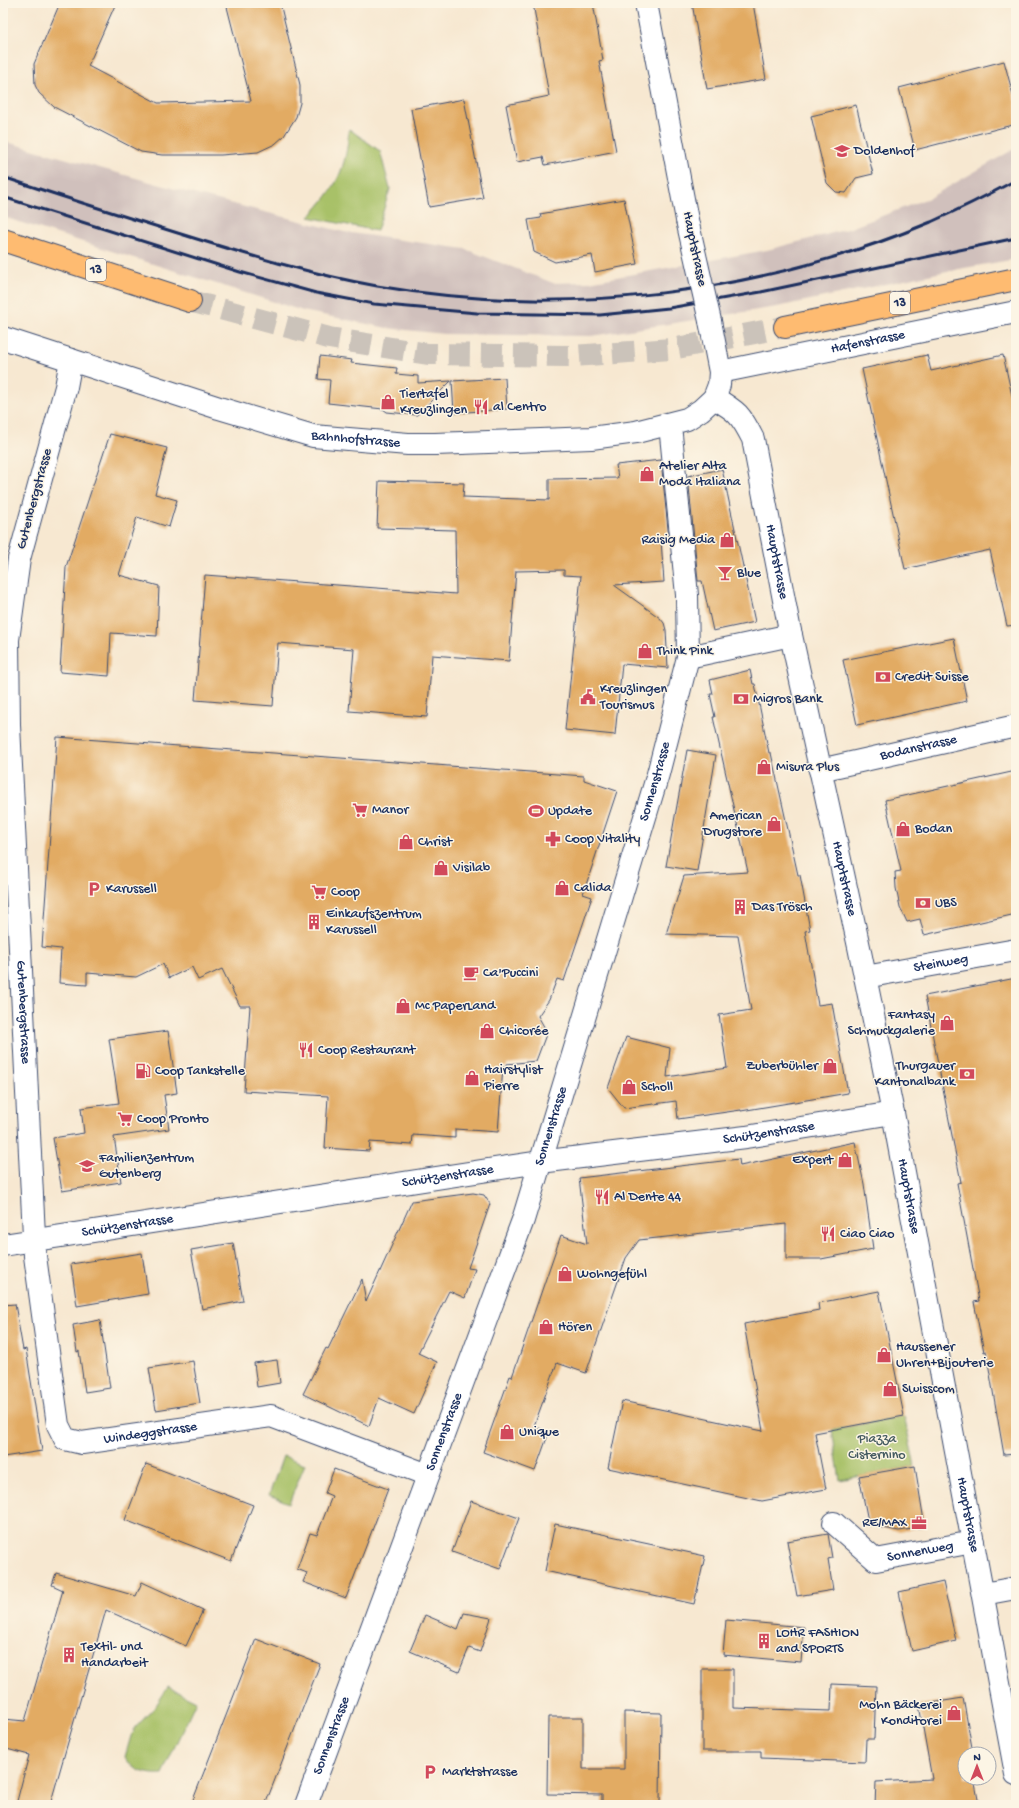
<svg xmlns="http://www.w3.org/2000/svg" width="1019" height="1808" font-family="'Gochi Hand',sans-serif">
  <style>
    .industrial { fill: #d0c0bc }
    .green { fill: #a8c167; stroke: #627862 }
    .building { fill: #e2ab64 }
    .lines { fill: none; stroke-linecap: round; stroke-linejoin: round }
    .primary-tunnel { stroke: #cbc3ba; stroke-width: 22; stroke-dasharray: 22 11; stroke-linecap: butt }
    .minor-casing { stroke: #3c4b6f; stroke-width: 24 }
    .primary-casing { stroke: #3c4b6f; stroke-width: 24 }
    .minor { stroke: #fff; stroke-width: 22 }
    .primary { stroke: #febb71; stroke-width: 22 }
    .rail { stroke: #1b2f5e; stroke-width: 3 }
    .minor-bridge-casing { stroke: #3c4b6f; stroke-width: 24; stroke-linecap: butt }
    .minor-bridge { stroke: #fff; stroke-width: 22 }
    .labels { text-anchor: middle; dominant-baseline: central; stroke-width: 3; stroke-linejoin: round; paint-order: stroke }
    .shield { fill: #fcf5e5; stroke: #5e6a86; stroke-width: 1 }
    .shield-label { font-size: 13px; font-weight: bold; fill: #1b2f5e }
    .poi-label { font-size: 14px; fill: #1b2f5e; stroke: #fcf5e5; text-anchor: start }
    .street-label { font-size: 14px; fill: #1b2f5e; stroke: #fcf5e5 }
    .park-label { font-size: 14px; fill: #455b61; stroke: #fcf5e5 }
  </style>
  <rect width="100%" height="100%" fill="#fcf5e5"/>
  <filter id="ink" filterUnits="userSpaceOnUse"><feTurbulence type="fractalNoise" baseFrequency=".025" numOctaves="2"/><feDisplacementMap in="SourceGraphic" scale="8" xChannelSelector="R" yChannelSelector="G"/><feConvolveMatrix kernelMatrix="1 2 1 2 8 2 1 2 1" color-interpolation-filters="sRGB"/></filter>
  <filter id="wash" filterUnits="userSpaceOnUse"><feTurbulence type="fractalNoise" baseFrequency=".012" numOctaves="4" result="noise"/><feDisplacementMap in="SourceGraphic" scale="16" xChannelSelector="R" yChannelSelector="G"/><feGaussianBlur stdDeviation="0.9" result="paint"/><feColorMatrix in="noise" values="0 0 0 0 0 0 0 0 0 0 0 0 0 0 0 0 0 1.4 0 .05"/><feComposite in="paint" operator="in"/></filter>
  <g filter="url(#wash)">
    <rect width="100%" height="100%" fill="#f7e8d1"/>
    <!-- industrial -->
    <path class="industrial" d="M3,141L186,192L344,232L465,249L553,283L589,282L767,250L848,229L929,198L1016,148V259L947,271L777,307L591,336L444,334L387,328L303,311L3,217Z"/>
    <!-- green -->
    <g class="green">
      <path d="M349,129L380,151L390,189L377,231L309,217C337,187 346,170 349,129Z"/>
      <path d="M904,1416L915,1466L840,1480L832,1430Z"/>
      <path d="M283,1456L305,1464L289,1503L269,1495Z"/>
      <path d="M168,1687L196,1701L162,1774C147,1775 133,1771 125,1757L131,1736L136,1727L155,1707Z"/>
    </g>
    <g id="blocks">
      <!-- building -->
      <g class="building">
        <path d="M60,3H116L88,66L158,103L251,101L226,3H280L300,85V103L296,117L284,136L275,144L258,152L221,155H162L141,152L54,107L39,93L35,85L34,64Z"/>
        <path d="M533,3H593L603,60L599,61L616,151L545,165L543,157L517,162L506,105L549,96Z"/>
        <path d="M692,3H753L766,79L707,89Z"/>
        <path d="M1004,61L1016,106V124L915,150L899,88Z"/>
        <path d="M464,99L483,198L429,207L411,109Z"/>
        <path d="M856,105L873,174L856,178L846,193L836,192L827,183L811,116Z"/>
        <path d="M624,199L637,264L595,272L592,255L555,262L534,252L528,220L541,218L540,214Z"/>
        <path d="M927,355L931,371L1003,355L1016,414V625L1007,626L990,550L905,569L862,369Z"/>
        <path d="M320,356L352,360L351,363L397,368L396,374L418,376V383L451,381L417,415L387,412L383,409L328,403L330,380L318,379Z"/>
        <path d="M505,378L507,409L454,413L452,381Z"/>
        <path d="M110,434L167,448L155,494L177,500L169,527L137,517L119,575L159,586L157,636L111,633L109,676L60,672L66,567Z"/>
        <path d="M661,460L669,539L661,540L664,582L614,585L660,618L664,623L666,630L668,668L622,664L615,735L565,730L581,576L564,575V570L516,571L509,661L432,655L427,717L349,711L354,649L278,643L273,706L195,700L205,575L456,594L455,530L377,528L379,481L464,483L463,497L549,500V479L618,478L616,465Z"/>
        <path d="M722,469L755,622L713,631L702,581H698L688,476Z"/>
        <path d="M954,638L967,701L857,725L843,660Z"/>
        <path d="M750,670L753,684H755L769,753H771L798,875H800L810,930L805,931L818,1005L832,1003L848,1093L741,1111V1110L678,1119L676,1101L624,1108L608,1088L626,1037L670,1048L667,1077L727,1068L719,1015L751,1010L738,936L666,934L684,876L748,872L713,717H715L710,694H713L710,680Z"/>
        <path d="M57,737L584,776V780L617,791L583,894L592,897L564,981L557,979L549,1000L538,1016L547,1032L536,1061L507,1064V1067H503L498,1132L455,1129V1138L413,1135L412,1145L370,1142L369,1151L325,1148L328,1096L244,1091L250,1006H240L222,969L198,980L192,967L169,978L163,964L136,977L87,973V985L59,983L61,949L42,947Z"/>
        <path d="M687,750L716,755L697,871L666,866Z"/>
        <path d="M1016,771V914L924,935L920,919L907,922L900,907L896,888L895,872L901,871L885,800Z"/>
        <path d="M1016,978V1454L1004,1455L986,1351L984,1352L974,1302L979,1301L957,1183L961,1182L925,996Z"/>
        <path d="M168,1031L177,1093L164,1095L169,1129L114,1137L121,1182L62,1191L53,1138L84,1133L81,1108L119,1103L109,1039Z"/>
        <path d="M855,1142L864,1184L873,1249L821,1259H786V1224L639,1240L626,1258L586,1373L557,1363L534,1426L549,1432L535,1471L483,1452L510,1376L512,1377L561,1235L587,1244L579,1178L739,1159L740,1166Z"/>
        <path d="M473,1193L484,1195L490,1204L468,1268L475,1269L465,1298L449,1291L418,1353L437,1362L414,1414L379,1398L369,1426L303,1394L326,1348L328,1349L362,1279L366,1302L412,1201Z"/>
        <path d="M233,1243L243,1301L202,1309L191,1250Z"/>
        <path d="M142,1253L148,1294L77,1306L71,1264Z"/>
        <path d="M879,1291L904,1416L815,1433L826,1489L762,1501L608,1468L622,1401L763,1431L744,1324L819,1310L818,1303Z"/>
        <path d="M15,1304L23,1350L26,1349L42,1451L3,1457V1305Z"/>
        <path d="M100,1320L110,1388L85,1392L79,1351L77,1352L73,1325Z"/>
        <path d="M277,1360L280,1383L257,1387L254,1363Z"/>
        <path d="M193,1361L200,1403L156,1410L149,1368Z"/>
        <path d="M146,1464L253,1505L231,1561L125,1520Z"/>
        <path d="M915,1466L925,1527L899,1531L878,1527V1524L869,1526L859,1476Z"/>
        <path d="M334,1469L388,1489L346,1598L303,1582L307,1573L297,1569L310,1533L317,1535L332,1496L325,1493Z"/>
        <path d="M471,1501L519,1518L500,1569L452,1552Z"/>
        <path d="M555,1524L705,1556L694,1604L545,1571Z"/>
        <path d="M828,1534L832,1558L828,1559L833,1590L797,1596L787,1541Z"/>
        <path d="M56,1573L136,1596L142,1582L203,1610L186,1646L106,1610L50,1805H16L29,1755L3,1748V1719L25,1721L63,1590L52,1585Z"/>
        <path d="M943,1582L956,1641L912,1651L899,1592Z"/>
        <path d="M464,1613L491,1618L480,1652L469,1648L459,1672L410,1651L425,1615L458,1629Z"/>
        <path d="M726,1620L804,1627L801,1662L723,1655Z"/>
        <path d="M256,1639L320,1664L265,1805H191Z"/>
        <path d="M702,1669H733V1708L831,1711L832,1684L876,1686L874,1739H866L865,1762L761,1758V1751H702Z"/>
        <path d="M963,1698L973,1753L965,1754V1778H974L979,1805H875L876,1782L932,1779L919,1705Z"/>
        <path d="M624,1712L661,1713L660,1805H602V1795L547,1794L548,1717H583V1769H624Z"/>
      </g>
    </g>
  </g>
  <g filter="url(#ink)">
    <use href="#blocks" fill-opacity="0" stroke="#3c4b6f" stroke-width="1"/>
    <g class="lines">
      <!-- primary-tunnel -->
      <path class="primary-tunnel" d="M190,301L329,338L428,354L573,356L672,349L785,327"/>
      <!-- minor casing -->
      <g class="minor-casing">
        <g id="minor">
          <path d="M646,3L687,220"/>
          <path id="s1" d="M3,338L219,408L313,436L408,444H435L591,438L636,432L687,419L701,410L714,398L719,385L720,372L710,321"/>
          <path id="s2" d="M71,360L66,387L19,559L8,640L9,725L35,1256L58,1425L65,1439L82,1443L271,1416L428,1475"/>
          <path id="s3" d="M720,372L1016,312"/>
          <path id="s4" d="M714,398C737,411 741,415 753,439L789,626L859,947L893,1113L1016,1774"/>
          <path d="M688,657L791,635"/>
          <path id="s5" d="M820,770L1016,726"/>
          <path id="s6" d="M865,977L1016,950"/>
          <path id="s7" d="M3,1245L540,1162L746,1137L893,1113"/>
          <path id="s8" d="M834,1523L876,1560L973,1542"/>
          <path d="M983,1594L1016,1588"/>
          <path id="s9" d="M306,1805L523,1220L658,774L688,657L687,595L670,425"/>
        </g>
      </g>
      <!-- primary casing -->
      <g class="primary-casing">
        <g id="primary">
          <path d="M3,240L190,301"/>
          <path d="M785,327L1016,279"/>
        </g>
      </g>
      <!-- minor -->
      <use href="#minor" class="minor"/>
      <!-- primary -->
      <use href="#primary" class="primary"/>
      <!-- rail -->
      <g class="rail">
        <path d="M3,177C63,197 123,216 184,235C248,255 311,274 377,286C562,318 758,295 931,222C960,209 988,195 1016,180"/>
        <path d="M3,197L240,272L316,293L374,304L477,313L600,315L669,308L761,292L1016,238"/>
      </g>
      <!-- minor-bridge casing -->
      <g class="minor-bridge-casing">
        <path id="minor-bridge" d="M687,220L710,321"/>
      </g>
      <!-- minor-bridge -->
      <use href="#minor-bridge" class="minor-bridge"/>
    </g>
  </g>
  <!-- icons -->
  <defs>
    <g id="school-bare" transform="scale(1.2)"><path d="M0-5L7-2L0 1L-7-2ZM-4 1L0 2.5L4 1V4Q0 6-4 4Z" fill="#d1495b" stroke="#fcf5e5" stroke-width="2.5" paint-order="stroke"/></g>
    <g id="shop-bare" transform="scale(1.2)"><path d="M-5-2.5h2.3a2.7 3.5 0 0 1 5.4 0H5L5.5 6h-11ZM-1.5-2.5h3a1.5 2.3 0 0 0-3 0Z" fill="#d1495b" stroke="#fcf5e5" stroke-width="2.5" paint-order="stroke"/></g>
    <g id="restaurant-bare" transform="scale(1.2)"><path d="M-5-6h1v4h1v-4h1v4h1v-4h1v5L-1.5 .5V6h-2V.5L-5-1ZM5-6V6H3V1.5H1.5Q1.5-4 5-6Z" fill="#d1495b" stroke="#fcf5e5" stroke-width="2.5" paint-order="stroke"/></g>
    <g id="bar-bare" transform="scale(1.2)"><path d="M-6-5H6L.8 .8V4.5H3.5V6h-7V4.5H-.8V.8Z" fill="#d1495b" stroke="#fcf5e5" stroke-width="2.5" paint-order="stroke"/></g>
    <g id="bank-bare" transform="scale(1.2)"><path d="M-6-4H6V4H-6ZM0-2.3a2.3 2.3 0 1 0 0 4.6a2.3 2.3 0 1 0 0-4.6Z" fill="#d1495b" stroke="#fcf5e5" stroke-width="2.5" paint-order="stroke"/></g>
    <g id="civic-bare" transform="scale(1.2)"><path d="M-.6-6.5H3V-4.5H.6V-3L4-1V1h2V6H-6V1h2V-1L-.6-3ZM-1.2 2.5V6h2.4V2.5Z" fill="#d1495b" stroke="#fcf5e5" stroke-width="2.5" paint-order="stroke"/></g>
    <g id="supermarket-bare" transform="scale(1.2)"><path d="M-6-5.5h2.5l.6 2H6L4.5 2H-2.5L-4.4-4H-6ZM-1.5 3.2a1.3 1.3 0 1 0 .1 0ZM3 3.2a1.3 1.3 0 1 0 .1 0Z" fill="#d1495b" stroke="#fcf5e5" stroke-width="2.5" paint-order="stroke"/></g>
    <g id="stadium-bare" transform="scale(1.2)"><path d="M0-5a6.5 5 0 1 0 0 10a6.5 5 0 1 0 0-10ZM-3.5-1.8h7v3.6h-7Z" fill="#d1495b" stroke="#fcf5e5" stroke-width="2.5" paint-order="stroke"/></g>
    <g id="pharmacy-bare" transform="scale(1.2)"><path d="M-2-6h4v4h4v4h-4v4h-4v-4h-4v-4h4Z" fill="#d1495b" stroke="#fcf5e5" stroke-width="2.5" paint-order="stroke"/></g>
    <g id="parking-bare" transform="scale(1.2)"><path d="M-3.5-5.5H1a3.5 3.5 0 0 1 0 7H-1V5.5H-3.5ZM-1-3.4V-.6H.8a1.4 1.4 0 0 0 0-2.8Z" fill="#d1495b" stroke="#fcf5e5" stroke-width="2.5" paint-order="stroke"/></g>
    <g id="building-bare" transform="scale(1.2)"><path d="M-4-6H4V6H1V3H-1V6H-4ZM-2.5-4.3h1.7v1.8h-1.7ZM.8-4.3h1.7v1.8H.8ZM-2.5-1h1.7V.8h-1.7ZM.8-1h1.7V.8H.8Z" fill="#d1495b" stroke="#fcf5e5" stroke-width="2.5" paint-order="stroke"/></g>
    <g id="cafe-bare" transform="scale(1.2)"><path d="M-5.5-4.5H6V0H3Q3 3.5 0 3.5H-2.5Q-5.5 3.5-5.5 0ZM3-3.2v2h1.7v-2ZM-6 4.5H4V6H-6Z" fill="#d1495b" stroke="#fcf5e5" stroke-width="2.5" paint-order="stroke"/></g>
    <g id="fuel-bare" transform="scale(1.2)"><path d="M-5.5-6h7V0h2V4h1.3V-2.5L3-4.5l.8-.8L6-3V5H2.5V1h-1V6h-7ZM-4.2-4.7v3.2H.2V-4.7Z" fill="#d1495b" stroke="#fcf5e5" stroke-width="2.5" paint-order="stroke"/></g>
    <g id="office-bare" transform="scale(1.2)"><path d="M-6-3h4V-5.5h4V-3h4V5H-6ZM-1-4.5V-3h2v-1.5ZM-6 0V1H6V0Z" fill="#d1495b" stroke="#fcf5e5" stroke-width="2.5" paint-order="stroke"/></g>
  </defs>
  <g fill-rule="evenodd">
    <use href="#school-bare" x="842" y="151"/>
    <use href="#shop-bare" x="388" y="402"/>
    <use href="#restaurant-bare" x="481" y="407"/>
    <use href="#shop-bare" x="647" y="474"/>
    <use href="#shop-bare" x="727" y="540"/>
    <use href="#bar-bare" x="725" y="573"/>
    <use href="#shop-bare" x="645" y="651"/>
    <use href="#bank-bare" x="883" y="677"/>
    <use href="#civic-bare" x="588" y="697"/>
    <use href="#bank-bare" x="741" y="699"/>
    <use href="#shop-bare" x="764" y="767"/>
    <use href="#supermarket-bare" x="360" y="810"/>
    <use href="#stadium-bare" x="536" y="811"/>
    <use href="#shop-bare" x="774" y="824"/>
    <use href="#shop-bare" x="903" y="829"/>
    <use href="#pharmacy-bare" x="553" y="839"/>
    <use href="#shop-bare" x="406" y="842"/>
    <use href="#shop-bare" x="441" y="868"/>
    <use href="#shop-bare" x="562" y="888"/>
    <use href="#parking-bare" x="94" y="889"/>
    <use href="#supermarket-bare" x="319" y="892"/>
    <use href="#bank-bare" x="923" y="903"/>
    <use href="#building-bare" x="740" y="907"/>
    <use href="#building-bare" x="314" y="922"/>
    <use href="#cafe-bare" x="471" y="973"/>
    <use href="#shop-bare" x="403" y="1006"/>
    <use href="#shop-bare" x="947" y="1023"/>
    <use href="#shop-bare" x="487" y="1031"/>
    <use href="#restaurant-bare" x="306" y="1050"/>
    <use href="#shop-bare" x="830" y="1066"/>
    <use href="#fuel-bare" x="143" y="1071"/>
    <use href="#bank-bare" x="967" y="1074"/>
    <use href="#shop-bare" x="472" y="1078"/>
    <use href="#shop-bare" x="629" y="1087"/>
    <use href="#supermarket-bare" x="125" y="1119"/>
    <use href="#shop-bare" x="845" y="1160"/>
    <use href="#school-bare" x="87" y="1166"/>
    <use href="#restaurant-bare" x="602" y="1197"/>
    <use href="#restaurant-bare" x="828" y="1234"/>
    <use href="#shop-bare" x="565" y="1274"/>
    <use href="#shop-bare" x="546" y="1327"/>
    <use href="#shop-bare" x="884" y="1355"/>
    <use href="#shop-bare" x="890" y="1389"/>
    <use href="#shop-bare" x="507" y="1432"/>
    <use href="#office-bare" x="919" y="1523"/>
    <use href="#building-bare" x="764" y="1641"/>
    <use href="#building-bare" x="69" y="1655"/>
    <use href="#shop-bare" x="954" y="1713"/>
    <use href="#parking-bare" x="430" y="1772"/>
  </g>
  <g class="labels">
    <!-- shield labels -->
    <g class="shield">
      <rect x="86" y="259" width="20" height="22" rx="3"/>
      <rect x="890" y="292" width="20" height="22" rx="3"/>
    </g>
    <g class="shield-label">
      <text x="96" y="270">13</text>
      <text x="900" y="303">13</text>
    </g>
    <!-- poi labels -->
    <g class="poi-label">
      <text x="854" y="151">Doldenhof</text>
      <text x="400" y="394">Tiertafel<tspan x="400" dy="16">Kreuzlingen</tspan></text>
      <text x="493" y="407">al Centro</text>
      <text x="659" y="466">Atelier Alta<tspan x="659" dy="16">Moda Italiana</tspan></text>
      <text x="715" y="540" text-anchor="end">Raisig Media</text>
      <text x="737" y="573">Blue</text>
      <text x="657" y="651">Think Pink</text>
      <text x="895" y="677">Credit Suisse</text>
      <text x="600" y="689">Kreuzlingen<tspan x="600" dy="16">Tourismus</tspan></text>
      <text x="753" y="699">Migros Bank</text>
      <text x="776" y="767">Misura Plus</text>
      <text x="372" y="810">Manor</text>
      <text x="548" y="811">Update</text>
      <text x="762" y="816" text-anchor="end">American<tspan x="762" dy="16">Drugstore</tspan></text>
      <text x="915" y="829">Bodan</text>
      <text x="565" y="839">Coop Vitality</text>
      <text x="418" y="842">Christ</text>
      <text x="453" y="868">Visilab</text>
      <text x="574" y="888">Calida</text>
      <text x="106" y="889">Karussell</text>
      <text x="331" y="892">Coop</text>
      <text x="935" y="903">UBS</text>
      <text x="752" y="907">Das Trösch</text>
      <text x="326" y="914">Einkaufszentrum<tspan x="326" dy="16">Karussell</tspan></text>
      <text x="483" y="973">Ca'Puccini</text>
      <text x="415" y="1006">Mc PaperLand</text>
      <text x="935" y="1015" text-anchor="end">Fantasy<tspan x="935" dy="16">Schmuckgalerie</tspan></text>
      <text x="499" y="1031">Chicorée</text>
      <text x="318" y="1050">Coop Restaurant</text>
      <text x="818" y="1066" text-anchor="end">Zuberbühler</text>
      <text x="955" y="1066" text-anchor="end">Thurgauer<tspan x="955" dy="16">Kantonalbank</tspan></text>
      <text x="484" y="1070">Hairstylist<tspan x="484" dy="16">Pierre</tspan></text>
      <text x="155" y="1071">Coop Tankstelle</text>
      <text x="641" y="1087">Scholl</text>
      <text x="137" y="1119">Coop Pronto</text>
      <text x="99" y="1158">Familienzentrum<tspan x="99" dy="16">Gutenberg</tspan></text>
      <text x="833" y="1160" text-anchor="end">Expert</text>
      <text x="614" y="1197">Al Dente 44</text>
      <text x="840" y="1234">Ciao Ciao</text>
      <text x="577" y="1274">Wohngefühl</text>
      <text x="558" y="1327">Hören</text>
      <text x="896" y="1347">Haussener<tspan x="896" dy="16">Uhren+Bijouterie</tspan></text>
      <text x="902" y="1389">Swisscom</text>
      <text x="519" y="1432">Unique</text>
      <text x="907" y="1523" text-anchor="end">RE/MAX</text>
      <text x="776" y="1633">LOHR FASHION<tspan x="776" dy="16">and SPORTS</tspan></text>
      <text x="81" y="1647">Textil- und<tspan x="81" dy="16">Handarbeit</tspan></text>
      <text x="942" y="1705" text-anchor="end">Mohn Bäckerei<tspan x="942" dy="16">Konditorei</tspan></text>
      <text x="442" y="1772">Marktstrasse</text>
    </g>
    <!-- street labels -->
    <g class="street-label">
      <text transform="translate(694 249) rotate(78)">Hauptstrasse</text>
      <text stroke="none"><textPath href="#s3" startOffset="151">Hafenstrasse</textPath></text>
      <text stroke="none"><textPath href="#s1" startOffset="368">Bahnhofstrasse</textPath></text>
      <text transform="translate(35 499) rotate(-75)">Gutenbergstrasse</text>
      <text stroke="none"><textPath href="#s4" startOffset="183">Hauptstrasse</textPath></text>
      <text stroke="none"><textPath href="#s5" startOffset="101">Bodanstrasse</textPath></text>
      <text stroke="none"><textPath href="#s9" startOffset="1082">Sonnenstrasse</textPath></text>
      <text stroke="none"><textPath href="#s4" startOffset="507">Hauptstrasse</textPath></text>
      <text stroke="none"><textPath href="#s6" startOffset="77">Steinweg</textPath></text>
      <text stroke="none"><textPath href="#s2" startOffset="660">Gutenbergstrasse</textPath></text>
      <text stroke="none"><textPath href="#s9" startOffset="722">Sonnenstrasse</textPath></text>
      <text stroke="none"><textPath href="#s7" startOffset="774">Schützenstrasse</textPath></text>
      <text stroke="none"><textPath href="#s7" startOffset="450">Schützenstrasse</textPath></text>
      <text stroke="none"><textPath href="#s4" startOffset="831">Hauptstrasse</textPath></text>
      <text stroke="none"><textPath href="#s7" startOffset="126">Schützenstrasse</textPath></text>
      <text stroke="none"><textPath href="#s9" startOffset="398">Sonnenstrasse</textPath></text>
      <text stroke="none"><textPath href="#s2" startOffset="1177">Windeggstrasse</textPath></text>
      <text stroke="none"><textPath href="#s4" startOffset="1155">Hauptstrasse</textPath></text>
      <text stroke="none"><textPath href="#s8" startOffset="101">Sonnenweg</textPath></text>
      <text stroke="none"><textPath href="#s9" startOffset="74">Sonnenstrasse</textPath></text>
    </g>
    <!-- park labels -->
    <g class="park-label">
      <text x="877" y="1439">Piazza<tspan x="877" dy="16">Cisternino</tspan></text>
    </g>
  </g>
  <!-- margin -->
  <rect width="1019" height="1808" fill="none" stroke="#fcf5e5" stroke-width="16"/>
  <!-- north arrow -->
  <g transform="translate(977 1766)"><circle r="19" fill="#fcf5e5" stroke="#a2a6af"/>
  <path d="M0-3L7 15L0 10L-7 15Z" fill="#d1495b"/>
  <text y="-6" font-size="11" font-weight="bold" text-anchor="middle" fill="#1b2f5e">N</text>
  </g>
</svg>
